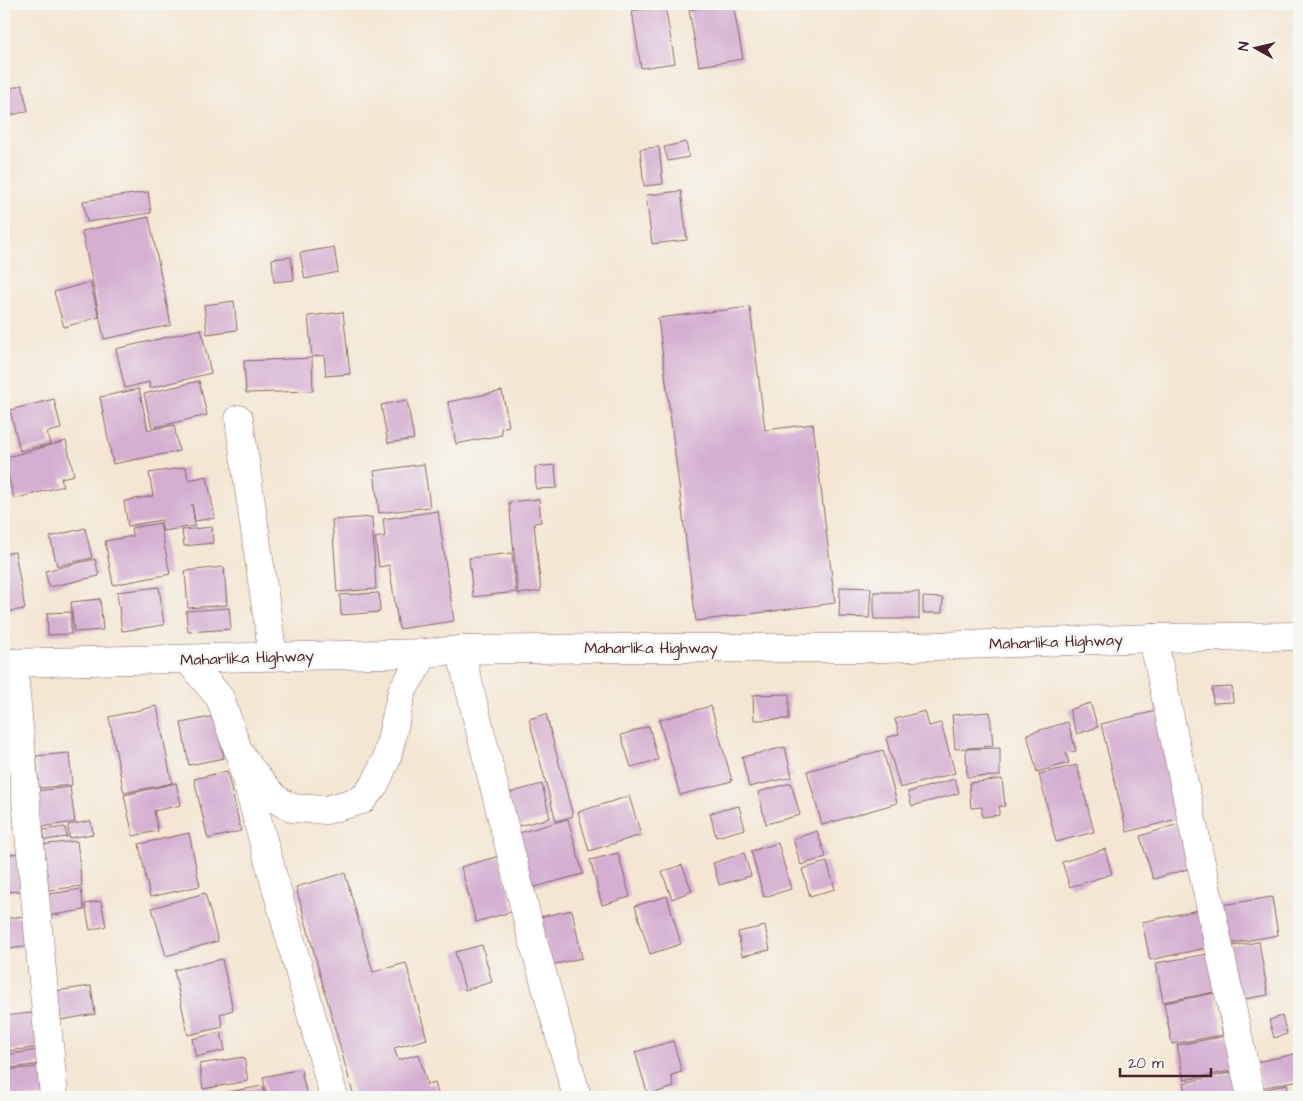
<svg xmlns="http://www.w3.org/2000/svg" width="1303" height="1101" font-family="'Architects Daughter',sans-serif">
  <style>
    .building { fill: #d4afd1 }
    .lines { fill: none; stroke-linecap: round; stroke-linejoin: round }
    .minor-casing { stroke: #866565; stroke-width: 29 }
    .major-casing { stroke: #866565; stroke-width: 29 }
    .minor { stroke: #fff; stroke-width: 28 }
    .major { stroke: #fff; stroke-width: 28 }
    .labels { text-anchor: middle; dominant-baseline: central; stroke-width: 5; stroke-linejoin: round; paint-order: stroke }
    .street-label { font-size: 16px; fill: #4a1f2b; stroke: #f6f6f2 }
  </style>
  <rect width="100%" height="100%" fill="#f6f6f2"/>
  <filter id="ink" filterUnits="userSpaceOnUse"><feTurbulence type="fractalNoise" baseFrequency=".02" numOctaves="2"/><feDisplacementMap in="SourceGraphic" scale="10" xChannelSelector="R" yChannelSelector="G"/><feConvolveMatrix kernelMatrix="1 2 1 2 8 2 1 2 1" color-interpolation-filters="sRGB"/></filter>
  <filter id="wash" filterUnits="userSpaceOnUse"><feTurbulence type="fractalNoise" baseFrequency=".0096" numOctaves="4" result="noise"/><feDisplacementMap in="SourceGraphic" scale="20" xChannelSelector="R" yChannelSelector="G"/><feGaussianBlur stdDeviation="1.12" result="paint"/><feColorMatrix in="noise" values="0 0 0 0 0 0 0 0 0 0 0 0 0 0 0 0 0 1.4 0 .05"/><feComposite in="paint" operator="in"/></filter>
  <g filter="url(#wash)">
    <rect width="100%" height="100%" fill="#f4e6d2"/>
    <g id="blocks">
      <!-- building -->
      <g class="building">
        <path d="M725,4H733L743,59L699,66L689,10Z"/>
        <path d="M665,6L675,63L641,68L632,11Z"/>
        <path d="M22,85L28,111L4,117V90Z"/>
        <path d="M686,142L689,157L668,161L664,147Z"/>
        <path d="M659,147L663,184L644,186L640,149Z"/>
        <path d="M681,191L687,240L652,244L646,195Z"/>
        <path d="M148,192L151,213L87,222L83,201Z"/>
        <path d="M149,217L171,325L104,339L82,231Z"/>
        <path d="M334,247L338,272L305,279L300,253Z"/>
        <path d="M291,257L294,280L274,282L272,259Z"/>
        <path d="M90,282L99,317L64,327L54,292Z"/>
        <path d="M234,301L237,330L207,334L204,305Z"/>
        <path d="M750,307L765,430L813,424L835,603L696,621L658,318Z"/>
        <path d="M343,312L350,374L326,376L324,355L312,357L308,316Z"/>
        <path d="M201,329L211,373L150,388L149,382L125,388L116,349Z"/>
        <path d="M312,358L313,391L246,393L244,361Z"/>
        <path d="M199,381L207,415L152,428L144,394Z"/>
        <path d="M139,389L148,430L174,425L179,451L113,464L100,397Z"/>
        <path d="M502,391L509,426L501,428L502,435L456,444L448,402Z"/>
        <path d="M54,399L61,429L47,432L50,444L20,451L10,410Z"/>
        <path d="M407,400L414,439L388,443L381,405Z"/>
        <path d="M66,441L74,475L61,478L63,486L14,499L4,458Z"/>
        <path d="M424,464L430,507L379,513L374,471Z"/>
        <path d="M555,465L557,488L536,489L535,467Z"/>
        <path d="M186,467L188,480L207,476L215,518L195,521L192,504L195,526L163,531L161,520L128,526L124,501L153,496L149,473Z"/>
        <path d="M539,499L541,522L534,523L541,591L518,594L509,502Z"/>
        <path d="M438,511L454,621L399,629L389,565L379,567L375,538L385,536L383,519Z"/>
        <path d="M372,517L376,589L337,592L332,520Z"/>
        <path d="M160,523L170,574L113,585L105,541L133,536L131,528Z"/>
        <path d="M212,527L213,543L184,546L182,530Z"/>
        <path d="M85,528L92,558L57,566L50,537Z"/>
        <path d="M15,552L25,609L4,612V554Z"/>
        <path d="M512,553L516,592L473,597L469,558Z"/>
        <path d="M95,559L99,576L49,587L45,571Z"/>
        <path d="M224,567L227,605L188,608L185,571Z"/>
        <path d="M159,587L164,625L122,631L117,592Z"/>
        <path d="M840,587L871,588L869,618L839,617Z"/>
        <rect x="874" y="592" width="45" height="27"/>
        <path d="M379,593L380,612L341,615L340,595Z"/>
        <path d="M923,597L943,598L942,613H923Z"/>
        <path d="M100,599L103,630L74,632L71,602Z"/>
        <path d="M229,608L231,629L188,632L186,611Z"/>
        <path d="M71,612V634L48,635L47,613Z"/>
        <path d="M1232,687L1233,702L1213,703L1212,688Z"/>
        <path d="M789,694V719L754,720L753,695Z"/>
        <path d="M1090,703L1098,727L1077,734L1069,710Z"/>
        <path d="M157,706L172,783L124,793L109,717Z"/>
        <path d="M711,706L732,781L680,795L659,720Z"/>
        <path d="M925,711L929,726L941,723L955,773L900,788L886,738L899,734L895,719Z"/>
        <path d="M1156,711L1181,818L1127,832L1101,724Z"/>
        <path d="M990,712L993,746L955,749L952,715Z"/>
        <path d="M546,714L573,816L556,821L529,719Z"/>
        <path d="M215,716L224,758L189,765L181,723Z"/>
        <path d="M1068,722L1076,751L1066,753L1069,763L1037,772L1027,734Z"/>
        <path d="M649,726L658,760L631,767L621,735Z"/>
        <path d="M785,747L792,777L749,787L742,757Z"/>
        <path d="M1000,748V776L967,777L966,749Z"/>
        <path d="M883,750L897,803L822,825L807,771Z"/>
        <path d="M69,753L72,785L39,788L36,756Z"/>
        <path d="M1077,765L1094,832L1056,842L1039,774Z"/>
        <path d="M227,771L241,831L208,839L194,779Z"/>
        <path d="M955,779L959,793L912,806L908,792Z"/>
        <path d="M1002,779L1005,806H999V815L982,817V807L971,808L969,783Z"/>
        <path d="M176,783L181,805L154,811L158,831L133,836L124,795Z"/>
        <path d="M791,783L800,815L766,824L758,792Z"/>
        <path d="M542,784L550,818L514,827L505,794Z"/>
        <path d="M70,787L75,822L41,827L36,791Z"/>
        <path d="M629,796L641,835L589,851L578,812Z"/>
        <path d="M739,806L745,829L716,837L710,813Z"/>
        <path d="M568,819L583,874L527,889L512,835Z"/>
        <path d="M91,821L93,834L69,838L68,825Z"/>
        <path d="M1182,823L1195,867L1153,879L1140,836Z"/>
        <path d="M65,827L67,837L45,840L43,830Z"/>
        <path d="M817,831L826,857L801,865L793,839Z"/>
        <path d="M189,833L200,886L150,897L139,844Z"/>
        <path d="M77,841L82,886L43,891L38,845Z"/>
        <path d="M778,843L791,889L764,897L751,851Z"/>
        <path d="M1105,849L1112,874L1070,887L1062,862Z"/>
        <path d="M18,853L21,891L4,892V855Z"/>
        <path d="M618,853L630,897L602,905L590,860Z"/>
        <path d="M744,853L751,876L719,885L713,863Z"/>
        <path d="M499,856L514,911L476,922L461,867Z"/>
        <path d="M827,862L835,889L810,896L802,869Z"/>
        <path d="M682,865L692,891L672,899L662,872Z"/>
        <path d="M345,873L373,972L406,963L427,1039L394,1048L398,1060L419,1054L427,1085L435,1083L439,1097H354L296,887Z"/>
        <path d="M81,889L84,910L47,916L44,895Z"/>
        <path d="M205,893L218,941L166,956L152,908Z"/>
        <path d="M667,896L681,944L650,954L635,906Z"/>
        <path d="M1272,897L1278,935L1223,945L1216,906Z"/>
        <path d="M101,901L106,926L90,930L85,904Z"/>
        <path d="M1203,909L1211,947L1150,960L1142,922Z"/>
        <path d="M572,910L582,958L551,965L540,917Z"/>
        <path d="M24,916L29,946L4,950V919Z"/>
        <path d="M765,926L770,950L742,956L738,932Z"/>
        <path d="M1259,942L1268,995L1233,1001L1230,946Z"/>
        <path d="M482,945L492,982L465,990L455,952Z"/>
        <path d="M1213,953L1220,991L1163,1002L1156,963Z"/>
        <path d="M222,959L233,1010L220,1014L223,1027L188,1035L174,970Z"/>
        <path d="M91,986L95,1014L61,1020L56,991Z"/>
        <path d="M1215,993L1223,1035L1172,1044L1164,1003Z"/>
        <path d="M40,1012L43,1047L6,1051L4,1016Z"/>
        <path d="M1282,1016L1287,1034L1274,1038L1269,1020Z"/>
        <path d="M221,1032L225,1050L196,1057L192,1039Z"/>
        <path d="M1226,1036L1241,1069L1184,1080L1177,1045Z"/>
        <path d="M673,1041L682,1072L671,1075L674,1087L648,1095L635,1052Z"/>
        <path d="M38,1050L41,1064L4,1069V1055Z"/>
        <path d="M1295,1054L1299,1080L1262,1088L1257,1062Z"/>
        <path d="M244,1057L248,1081L203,1089L199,1064Z"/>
        <path d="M47,1066L50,1097H8L5,1070Z"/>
        <path d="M301,1069L307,1097H267L263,1077Z"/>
        <path d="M1241,1070L1238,1097H1187L1184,1083Z"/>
        <path d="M1287,1084L1290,1097H1257L1256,1092Z"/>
        <path d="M263,1086L265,1097H229L228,1092Z"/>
      </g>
    </g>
  </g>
  <g filter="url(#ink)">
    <use href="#blocks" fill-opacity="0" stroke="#866565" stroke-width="1"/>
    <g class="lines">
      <!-- minor casing -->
      <g class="minor-casing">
        <g id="minor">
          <path d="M239,419L273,657"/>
          <path d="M1153,638L1251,1097"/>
          <path d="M460,650L530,930L577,1097"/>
          <path d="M188,660L220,698L238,750L249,767L276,799L292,808L326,810L362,800L375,784L387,758L402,691L425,653"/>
          <path d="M13,663L54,1097"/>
          <path d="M242,764L334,1097"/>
        </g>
      </g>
      <!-- major casing -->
      <g class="major-casing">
        <path id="major" d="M4,663L425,653L460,650L616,648H884L1153,638L1299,636"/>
      </g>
      <!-- minor -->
      <use href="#minor" class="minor"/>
      <!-- major -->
      <use href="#major" class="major"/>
    </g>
  </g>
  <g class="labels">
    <!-- street labels -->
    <g class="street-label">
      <text transform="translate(1056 642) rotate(-2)">Maharlika Highway</text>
      <text x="651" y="648">Maharlika Highway</text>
      <text transform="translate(247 658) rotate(-2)">Maharlika Highway</text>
    </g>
  </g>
  <!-- margin -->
  <rect width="1303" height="1101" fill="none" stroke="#f6f6f2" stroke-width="20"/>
  <!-- north arrow -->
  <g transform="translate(1256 48) rotate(278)" stroke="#f6f6f2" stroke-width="4" paint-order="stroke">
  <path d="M0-4L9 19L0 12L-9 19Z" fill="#4a1f2b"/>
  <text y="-8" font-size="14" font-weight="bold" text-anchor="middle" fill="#4a1f2b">N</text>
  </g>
  <!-- scale -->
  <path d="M1120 1068v8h91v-8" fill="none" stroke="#4a1f2b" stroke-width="2.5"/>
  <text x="1128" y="1068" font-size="15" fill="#4a1f2b" stroke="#f6f6f2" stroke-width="4" paint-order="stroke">20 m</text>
</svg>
